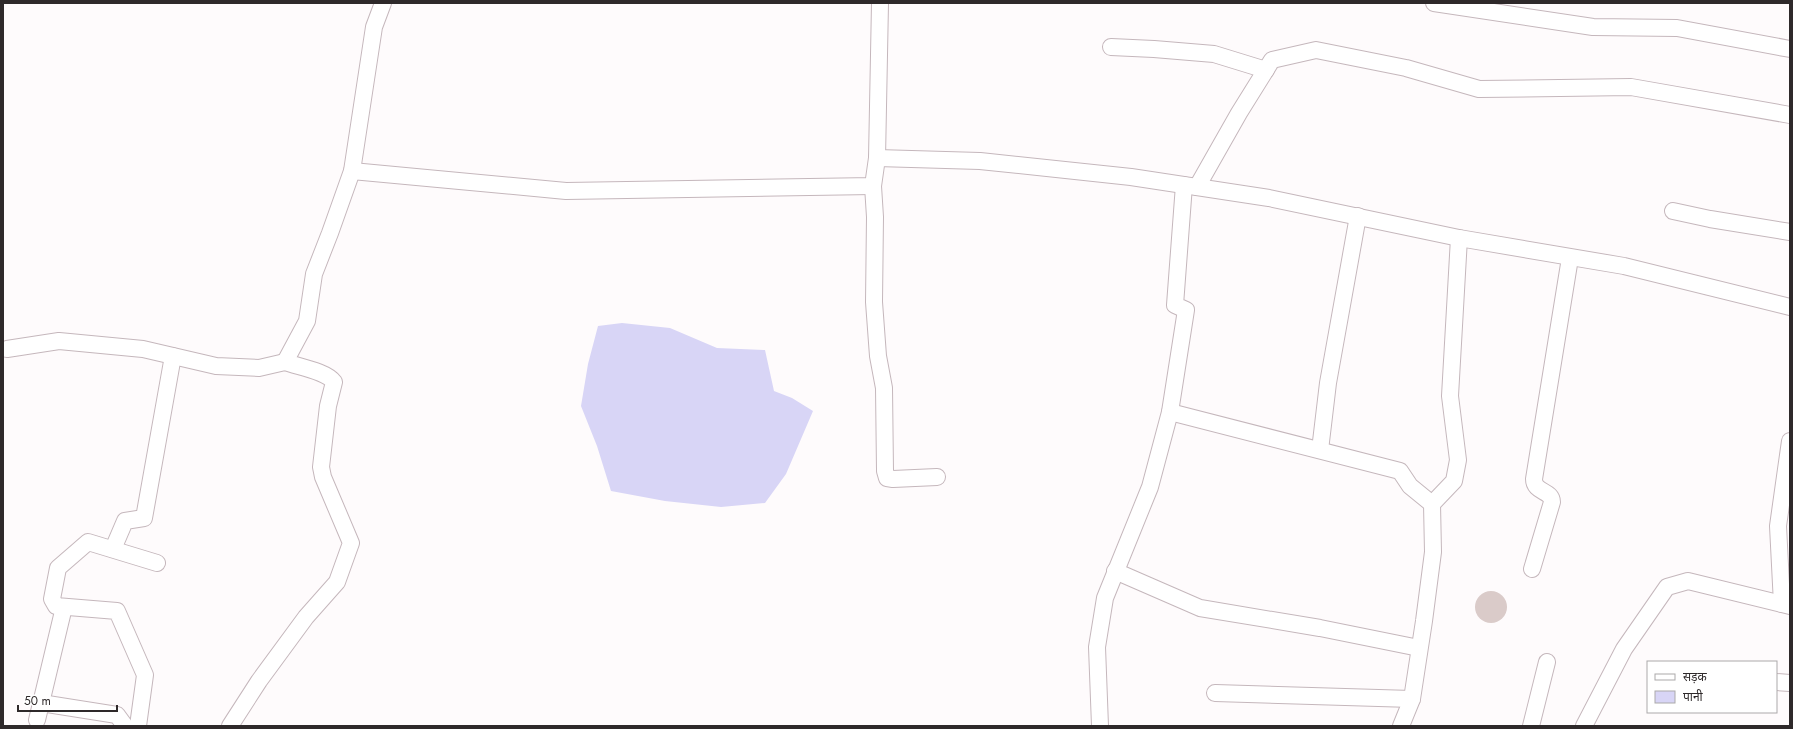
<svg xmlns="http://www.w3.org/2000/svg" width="1793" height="729" font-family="Jost,'Noto Sans Devanagari',sans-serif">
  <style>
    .water { fill: #d8d5f6 }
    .building { fill: #dacbc9 }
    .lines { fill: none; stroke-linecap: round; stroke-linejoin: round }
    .street-casing { stroke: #c5b7bc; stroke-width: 18 }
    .street { stroke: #fff; stroke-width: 16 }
  </style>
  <rect width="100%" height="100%" fill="#fefbfc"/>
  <!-- water -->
  <path class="water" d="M622,323L670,328L717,348L765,350L774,391L792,398L813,411L786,474L765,503L721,507L665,501L611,491L597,446L581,406L588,364L598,326Z"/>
  <!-- building -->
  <circle class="building" cx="1491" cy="607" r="16"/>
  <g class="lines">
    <!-- street casing -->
    <g class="street-casing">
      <g id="street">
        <path d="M1434,3L1593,27L1677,28L1790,49"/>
        <path d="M1111,47L1154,49L1214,54L1266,70"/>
        <path d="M877,158L880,3"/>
        <path d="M352,171L566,191L873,186L877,158L980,161L1131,177L1269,198L1459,238L1624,266L1790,307"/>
        <path d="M873,186L875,217L874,302L878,356L884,388L885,471L887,478L893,479L937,477"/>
        <path d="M1197,187L1239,113L1272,60L1316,50L1406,68L1479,89L1631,87L1790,115"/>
        <path d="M1673,211L1710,219L1790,232"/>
        <path d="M7,349L59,341L143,349L216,366L259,368L285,362"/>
        <path d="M1170,412L1400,471L1410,486L1432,504L1433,552L1424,621L1412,699L1401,726"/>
        <path d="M1320,450L1328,383L1358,216"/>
        <path d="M1432,504L1454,481L1458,460L1450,396L1459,238"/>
        <path d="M113,549L125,521L144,518L173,356"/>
        <path d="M1532,569L1552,502C1552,490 1534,493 1534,479L1570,258"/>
        <path d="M1115,571L1200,608L1320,628L1419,648"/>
        <path d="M1782,604L1778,526L1790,441"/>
        <path d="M1776,682L1790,683"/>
        <path d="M1215,693L1412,699"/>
        <path d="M41,703L117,715L125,726"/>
        <path d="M37,720L64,607"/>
        <path d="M138,726L145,675L117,611L56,606L52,599L58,568L88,542L157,563"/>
        <path d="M230,726L259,681L306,617L337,582L351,543L323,477L321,467L328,406L334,382C326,371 299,367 285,362L307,321L314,274L330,233L352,171L374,27L383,3"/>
        <path d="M1100,726L1097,647L1105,598L1150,487L1170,412L1186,310L1175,305L1184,185"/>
        <path d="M1531,726L1547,662"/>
        <path d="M1584,726L1624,649L1667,587L1688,581L1790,606"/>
      </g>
    </g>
    <!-- street -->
    <use href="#street" class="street"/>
  </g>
  <!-- border -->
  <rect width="1793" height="729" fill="none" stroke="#2e292a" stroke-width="8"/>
  <!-- legend -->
  <rect x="1647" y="661" width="130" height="52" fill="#ffffff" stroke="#aba9aa"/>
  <rect x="1655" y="674" width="20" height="6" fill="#ffffff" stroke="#aba9aa"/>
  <text x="1683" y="681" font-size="12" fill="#2e292a">सड़क</text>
  <rect x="1655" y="691" width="20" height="12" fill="#d8d5f6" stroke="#aba9aa"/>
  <text x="1683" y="701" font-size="12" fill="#2e292a">पानी</text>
  <!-- scale -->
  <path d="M18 705v6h99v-6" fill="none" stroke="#2e292a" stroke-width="2"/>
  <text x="24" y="705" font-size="12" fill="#2e292a" stroke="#ffffff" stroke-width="3" paint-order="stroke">50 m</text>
</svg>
